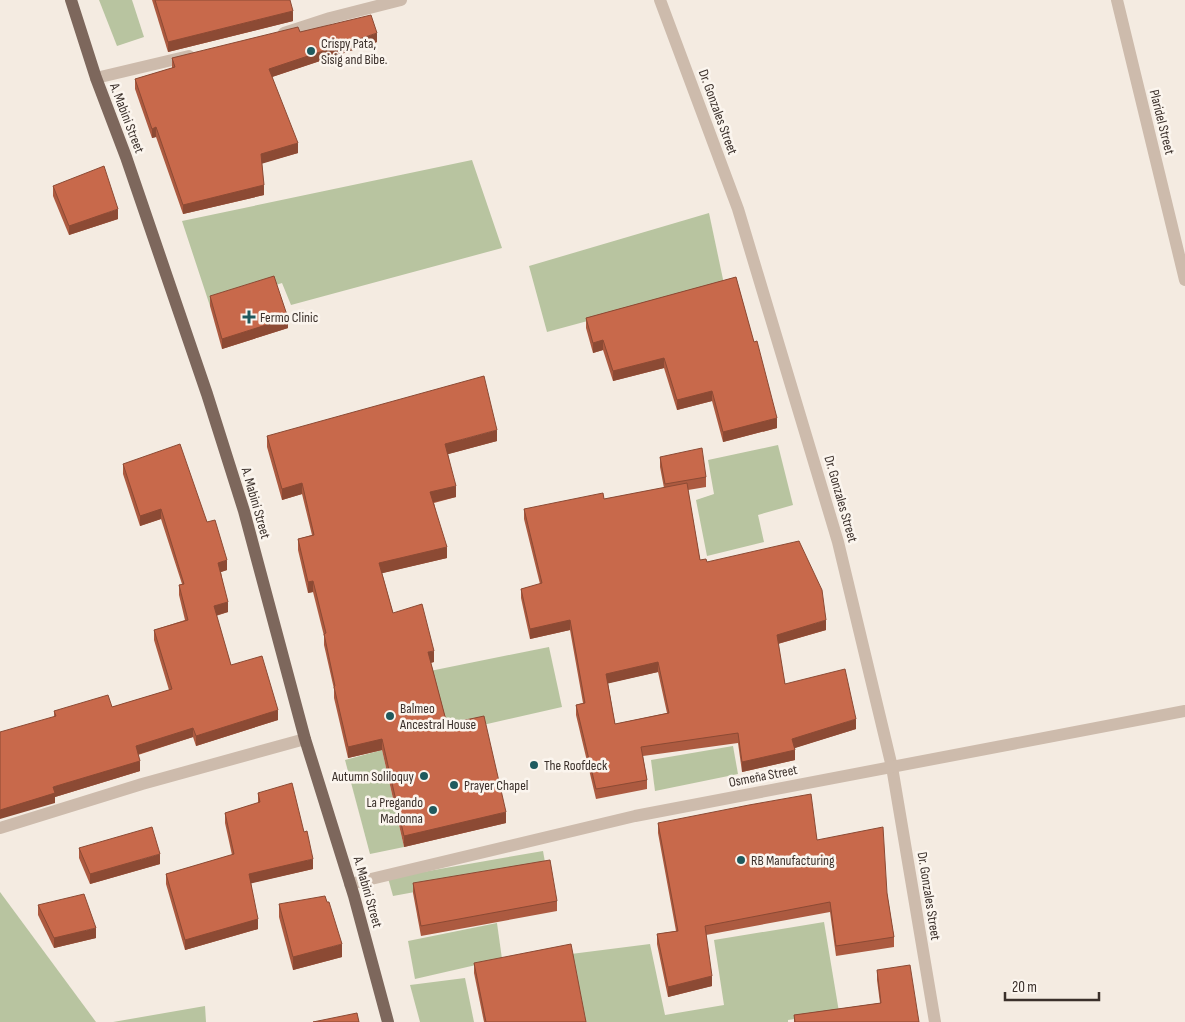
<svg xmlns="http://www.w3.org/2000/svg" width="1185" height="1022" font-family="'Sofia Sans Condensed',sans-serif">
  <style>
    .green { fill: #b8c4a0 }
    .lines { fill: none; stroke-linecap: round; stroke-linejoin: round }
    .street { stroke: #cdbbac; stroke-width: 12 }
    .primary { stroke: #7d675c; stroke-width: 12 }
    .wall { fill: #ac5a40; fill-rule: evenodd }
    .shaded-wall { fill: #8c4a34 }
    .building { fill: #c8694b; stroke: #8c4a34; fill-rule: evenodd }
    .poi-dot { fill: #1f5a5e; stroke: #fbf5ee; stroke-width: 2 }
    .labels { text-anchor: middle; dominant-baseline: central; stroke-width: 5; stroke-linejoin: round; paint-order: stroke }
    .poi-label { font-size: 14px; fill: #3b302b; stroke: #fbf5ee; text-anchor: start }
    .street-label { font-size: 14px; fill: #3b302b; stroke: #fbf5ee }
  </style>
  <rect width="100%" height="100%" fill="#f4ebe1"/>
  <!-- green -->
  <g class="green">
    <path d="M99,0H132L144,37L117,46Z"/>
    <path d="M472,160L502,248L291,305L282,283L210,306L182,221Z"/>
    <path d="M709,213L724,284L547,332L529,266Z"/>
    <path d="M778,445L793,505L758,515L764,542L707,556L696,500L714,494L708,460Z"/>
    <path d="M549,647L562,707L448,733L430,671Z"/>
    <path d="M733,746L738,774L655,791L651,760Z"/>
    <path d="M382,750L404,847L370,854L345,760Z"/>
    <path d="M543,851L546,868L393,896L388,878Z"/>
    <path d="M0,892L96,1022H0Z"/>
    <path d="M824,922L839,1012L788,1020V1022H586L571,954L650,944L665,1015L724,1005L714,940Z"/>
    <path d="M497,923L502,959L415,979L408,941Z"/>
    <path d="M465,978L474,1022H420L410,985Z"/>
    <path d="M205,1006L206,1022H113Z"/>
  </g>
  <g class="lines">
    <!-- street -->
    <g class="street">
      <path d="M660,0L738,209L838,542L892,767L935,1022"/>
      <path d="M1117,0L1185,280"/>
      <path d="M284,33L330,18L401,0"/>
      <path d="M96,78L189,56"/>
      <path d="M0,828L142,784L305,739"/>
      <path d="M350,884L635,816L1185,711"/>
    </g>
    <!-- primary -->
    <path class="primary" d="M71,0L96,78L126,157L207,394L244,511L305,739L354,896L388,1022"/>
  </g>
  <!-- wall -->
  <g class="wall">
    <path d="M152,0H290L293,21L168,52Z"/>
    <path d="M300,32L377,42L272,77L298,153L262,163L264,195L183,214L156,137L152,138L135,89V79L172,68V58Z"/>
    <path d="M53,186L118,219L69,235L53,196Z"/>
    <path d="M736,277L777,428L723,442L712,401L677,410L664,368L613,381L603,350L593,353L586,328V318Z"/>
    <path d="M210,296L288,328L222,349L210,306Z"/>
    <path d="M267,436L497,441L448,454L456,497L434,503L447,558L382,573L393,613L434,662L431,663L447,724L506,823L404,847L382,750L348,758L334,698V689L324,645V636L313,592L308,593L298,550V539L312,535L302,494L282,500L267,447Z"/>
    <path d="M660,457L706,477V487L688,490L700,560L707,562L826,630L778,644L785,684L856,729L794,748L795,760L742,772L738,743L643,756L647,780V789L596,799L576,715V705L583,703L570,630L530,639L521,598V589L540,584L524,519V509L604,499L664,488L660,467ZM658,672L667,713L615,724L608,683Z"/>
    <path d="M123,464L207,522L227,570L221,572L228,612L216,616L231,665L278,720L196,746L193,737L138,755L140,771L55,797V803L54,711L112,707L169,690L154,640V630L185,620L179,595V585L182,584L161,519L140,526L123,474Z"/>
    <path d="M258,793L313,869L251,883L258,929L185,950L166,884V874L232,855L225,823V813L258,803Z"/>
    <path d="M658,823L817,840L887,893L894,937V947L836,956L830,912L706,935L712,986L668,997L657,944V934L676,931L658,833Z"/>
    <path d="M79,848L160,864L90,884L79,858Z"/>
    <path d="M413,883L557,901V911L421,936L413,893Z"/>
    <path d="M279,904L342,957L293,970L279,917Z"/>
    <path d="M38,905L96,938L54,948L38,915Z"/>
    <path d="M474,963L586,1022H484L474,973Z"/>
    <path d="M877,970L919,1022H794V1015L880,1003L877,980Z"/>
  </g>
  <!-- shaded-wall -->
  <g class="shaded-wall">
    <path d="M293,11V21L168,52V42Z"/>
    <path d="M377,33V42L269,78V69Z"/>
    <path d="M156,127V137L152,138V129Z"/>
    <path d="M298,143V153L261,164V154Z"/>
    <path d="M264,185V195L183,214V205Z"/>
    <path d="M118,209V219L69,235V226Z"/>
    <path d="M288,318V328L222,349V339Z"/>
    <path d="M603,340V350L593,353V343Z"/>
    <path d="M664,358V368L613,381V371Z"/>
    <path d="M712,391V401L677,410V400Z"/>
    <path d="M777,418V428L723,442V432Z"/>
    <path d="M497,430V441L445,455V444Z"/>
    <path d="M302,483V494L282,500V489Z"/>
    <path d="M456,486V497L430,503V492Z"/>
    <path d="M161,509V519L140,526V516Z"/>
    <path d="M447,547V558L379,574V563Z"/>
    <path d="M227,560V570L218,573V563Z"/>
    <path d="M313,581V592L308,593V582Z"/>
    <path d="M228,602V612L214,616V606Z"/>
    <path d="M570,620V630L530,639V629Z"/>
    <path d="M826,620V630L777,644V635Z"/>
    <path d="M434,651V662L428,663V652Z"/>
    <path d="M658,662V672L606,684V674Z"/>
    <path d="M278,710V720L196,746V736Z"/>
    <path d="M856,719V729L792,749V739Z"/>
    <path d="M193,728V737L136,755V746Z"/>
    <path d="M382,739V750L348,758V747Z"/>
    <path d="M795,750V760L742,772V762Z"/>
    <path d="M140,761V771L55,797V803L0,819V810L53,787Z"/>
    <path d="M506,812V823L404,847V836Z"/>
    <path d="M160,854V864L90,884V874Z"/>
    <path d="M313,859V869L249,884V874Z"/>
    <path d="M258,919V929L185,950V940Z"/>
    <path d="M96,928V938L54,948V938Z"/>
    <path d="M342,944V957L293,970V957Z"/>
    <path d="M712,976V986L668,997V987Z"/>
  </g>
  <!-- building -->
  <g class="building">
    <path d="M155,0H290L293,11L168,42Z"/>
    <path d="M371,15L377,33L269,69L298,143L261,154L264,185L183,205L156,127L152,129L135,79L175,67L172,58L298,27L300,32Z"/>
    <path d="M104,166L118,209L69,226L53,186Z"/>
    <path d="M274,276L288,318L222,339L210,296Z"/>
    <path d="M736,277L754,342L757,341L777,418L723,432L712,391L677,400L664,358L613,371L603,340L593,343L586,318Z"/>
    <path d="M484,376L497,430L445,444L456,486L430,492L447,547L379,563L393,613L422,604L434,651L428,652L447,724L484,716L506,812L404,836L382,739L348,747L334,687L335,686L324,634L326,633L313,581L308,582L298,539L314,535L302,483L282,489L267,436Z"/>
    <path d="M180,444L207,522L215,520L227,560L218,563L228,602L214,606L231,665L262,656L278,710L196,736L193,728L136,746L140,761L53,787L55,793L0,810V732L56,716L54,711L108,695L112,707L172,689L154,630L188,620L179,585L184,584L161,509L140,516L123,464Z"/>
    <path d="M702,448L706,477L665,484L660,457Z"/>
    <path d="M687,483L700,560L706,559L707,562L799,541L822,590L826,620L777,635L785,684L845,669L856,719L792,739L795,750L742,762L738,733L641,747L647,780L596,789L576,705L585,703L570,620L530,629L521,589L542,583L524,509L603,493L604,499ZM658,662L669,713L615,724L606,674Z"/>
    <path d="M292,783L304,832L307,831L313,859L249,874L258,919L185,940L166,874L234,854L225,813L260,802L258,793Z"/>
    <path d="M811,794L817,840L883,827L887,893L894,937L836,946L830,902L705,926L712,976L668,987L657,934L678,931L658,823L749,805Z"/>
    <path d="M152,827L160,854L90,874L79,848Z"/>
    <path d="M550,860L557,901L421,926L413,883Z"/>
    <path d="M84,894L96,928L54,938L38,905Z"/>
    <path d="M325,896L327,902H329L342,944L293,957L279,904Z"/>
    <path d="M571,944L586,1022H486L474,963Z"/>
    <path d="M910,965L919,1022H795L794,1015L881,1003L877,970Z"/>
    <path d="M357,1013L359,1022H313Z"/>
  </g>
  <!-- markers -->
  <g class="poi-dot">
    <circle cx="311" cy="51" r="5"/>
    <path d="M246.5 309.5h5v5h5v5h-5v5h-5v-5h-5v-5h5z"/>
    <circle cx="390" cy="716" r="5"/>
    <circle cx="534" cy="765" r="5"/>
    <circle cx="424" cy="776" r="5"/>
    <circle cx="454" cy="785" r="5"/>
    <circle cx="433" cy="810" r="5"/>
    <circle cx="741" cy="860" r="5"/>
  </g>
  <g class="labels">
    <!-- poi labels -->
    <g class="poi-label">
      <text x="321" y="43">Crispy Pata,<tspan x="321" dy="16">Sisig and Bibe.</tspan></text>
      <text x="260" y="317">Fermo Clinic</text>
      <text x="400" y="708">Balmeo<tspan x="400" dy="16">Ancestral House</tspan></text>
      <text x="544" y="765">The Roofdeck</text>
      <text x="414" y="776" text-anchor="end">Autumn Soliloquy</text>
      <text x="464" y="785">Prayer Chapel</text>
      <text x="423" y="802" text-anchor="end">La Pregando<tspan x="423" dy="16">Madonna</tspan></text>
      <text x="751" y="860">RB Manufacturing</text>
    </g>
    <!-- street labels -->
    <g class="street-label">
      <text transform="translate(718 112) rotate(70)">Dr. Gonzales Street</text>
      <text transform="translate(127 118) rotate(69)">A. Mabini Street</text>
      <text transform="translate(1162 122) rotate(76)">Plaridel Street</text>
      <text transform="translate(841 499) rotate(74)">Dr. Gonzales Street</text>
      <text transform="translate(256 503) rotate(74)">A. Mabini Street</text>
      <text transform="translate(763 776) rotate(-11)">Osmeña Street</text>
      <text transform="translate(368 892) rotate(74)">A. Mabini Street</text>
      <text transform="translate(929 896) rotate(81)">Dr. Gonzales Street</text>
    </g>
  </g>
  <!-- scale -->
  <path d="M1005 992v8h94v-8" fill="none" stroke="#3b302b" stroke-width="2.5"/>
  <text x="1012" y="992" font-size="15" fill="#3b302b" stroke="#fbf5ee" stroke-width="4" paint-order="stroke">20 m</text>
</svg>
